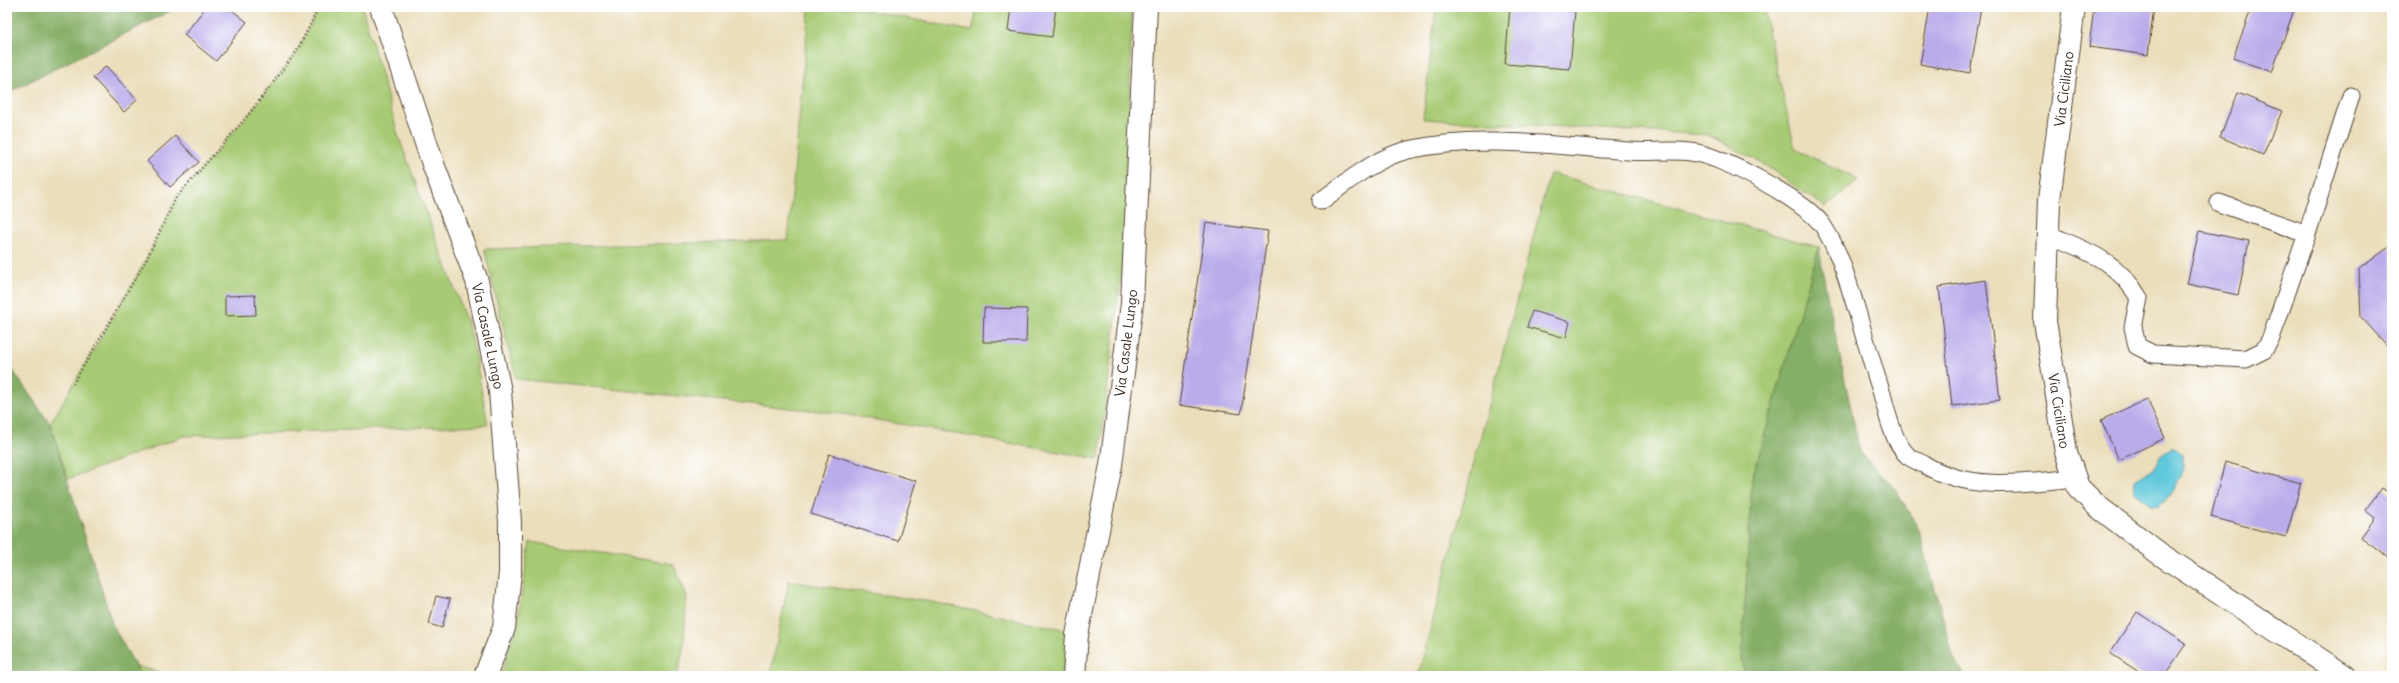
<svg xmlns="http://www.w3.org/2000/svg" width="2399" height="683" font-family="Delius,sans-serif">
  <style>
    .green { fill: #a7cb74; stroke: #717a49 }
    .forest { fill: #85af66; stroke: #606c42 }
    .water { fill: #5fc8db; stroke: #4d797c }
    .building { fill: #baabea }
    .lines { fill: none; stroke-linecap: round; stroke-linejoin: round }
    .service-casing { stroke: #554536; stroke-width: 19 }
    .minor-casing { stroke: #554536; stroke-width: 24 }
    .path { stroke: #554536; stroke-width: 2.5; stroke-dasharray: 1 3; stroke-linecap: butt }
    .service { stroke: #fff; stroke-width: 17 }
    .minor { stroke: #fff; stroke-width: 22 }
    .labels { text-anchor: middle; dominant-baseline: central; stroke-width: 4; stroke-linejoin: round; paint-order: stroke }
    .street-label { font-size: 14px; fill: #3b2a1e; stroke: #fff }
  </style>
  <rect width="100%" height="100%" fill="#fff"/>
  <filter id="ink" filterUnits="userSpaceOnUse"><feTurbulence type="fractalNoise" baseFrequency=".025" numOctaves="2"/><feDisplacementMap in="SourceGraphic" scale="8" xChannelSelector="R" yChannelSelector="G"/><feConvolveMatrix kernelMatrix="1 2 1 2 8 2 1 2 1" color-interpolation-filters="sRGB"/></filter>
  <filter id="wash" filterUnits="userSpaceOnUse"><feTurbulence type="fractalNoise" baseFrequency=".012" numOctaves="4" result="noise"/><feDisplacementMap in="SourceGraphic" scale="16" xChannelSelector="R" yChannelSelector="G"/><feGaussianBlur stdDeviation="0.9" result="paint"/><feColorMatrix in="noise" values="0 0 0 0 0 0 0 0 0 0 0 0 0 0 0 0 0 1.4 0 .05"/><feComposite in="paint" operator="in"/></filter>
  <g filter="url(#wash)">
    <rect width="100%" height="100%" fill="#eadebb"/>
    <!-- green -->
    <g class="green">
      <path d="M319,7H362L399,138L471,334L488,425L184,436L68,479L50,424L145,262L176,198L249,114L297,51Z"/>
      <path d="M809,7H852L972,31L977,7H1132L1125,242L1099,459L837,413L516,379L484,249L788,240Z"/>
      <path d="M1436,7H1763L1795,149L1858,180L1825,207L1762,163L1708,135L1423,119Z"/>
      <path d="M1550,173L1819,247L1752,479L1742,660L1744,676H1418Z"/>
      <path d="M530,542L673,564L687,596L683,650L677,676H501L518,616Z"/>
      <path d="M789,581L932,602L1072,631L1067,676H770Z"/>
      <path d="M135,666L175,676H141Z"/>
    </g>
    <!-- forest -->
    <g class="forest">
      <path d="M7,7H178L7,93Z"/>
      <path d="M1819,247L1826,291L1860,452L1896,490L1919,530L1954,659L1965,676H1744L1742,660L1752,479Z"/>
      <path d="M7,362L50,424L113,626L141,676H7Z"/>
    </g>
    <!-- water -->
    <path class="water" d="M2170,448C2201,450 2171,499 2158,507L2150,505L2134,491L2135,480L2156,467L2163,453Z"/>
    <g id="blocks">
      <!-- building -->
      <g class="building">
        <path d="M206,7H228L247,22L216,61L184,35Z"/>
        <path d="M1011,7H1056L1052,37L1008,31Z"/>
        <path d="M1510,7L1575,11L1570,69L1505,64Z"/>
        <path d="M1930,7H1981L1970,73L1920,64Z"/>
        <path d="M2094,7H2154L2148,55L2089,47Z"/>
        <path d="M2252,7H2295L2272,72L2233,58Z"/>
        <path d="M106,66L137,100L124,112L93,78Z"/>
        <path d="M2238,93L2282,111L2263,155L2220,137Z"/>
        <path d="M175,136L199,162L170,187L147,161Z"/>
        <path d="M1206,223L1268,231L1241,414L1179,405Z"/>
        <path d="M2199,231L2249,241L2238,295L2187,284Z"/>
        <path d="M2389,247L2392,249V351L2361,317L2359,269Z"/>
        <path d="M1986,280L2000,400L1952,406L1939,287Z"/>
        <path d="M255,295L256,315L225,316V296Z"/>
        <path d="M984,308L1027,309L1026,342H983Z"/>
        <path d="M1532,311L1570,322L1566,338L1527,327Z"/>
        <path d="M2147,399L2165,438L2119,460L2101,420Z"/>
        <path d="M829,454L916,481L898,541L811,514Z"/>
        <path d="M2225,462L2301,483L2286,537L2211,517Z"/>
        <path d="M2382,488L2392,495V551L2388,557L2361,537L2375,518L2365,510Z"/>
        <path d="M436,596L450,599L442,628L429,624Z"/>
        <path d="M2137,612L2186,644L2164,676H2145L2110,653Z"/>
      </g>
    </g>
  </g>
  <g filter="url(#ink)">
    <use href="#blocks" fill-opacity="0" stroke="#554536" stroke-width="1"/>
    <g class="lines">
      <!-- service casing -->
      <g class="service-casing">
        <g id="service">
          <path d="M1321,201C1347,182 1375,158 1408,150C1479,134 1556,146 1628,151C1649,153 1670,149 1691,152C1721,155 1806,201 1823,226C1840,252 1848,282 1857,311C1865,339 1873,366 1882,394C1887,413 1893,442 1908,456C1912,459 1919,462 1925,465C1971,492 2025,483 2075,478"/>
          <path d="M2219,203L2307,234"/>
          <path d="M2048,234C2086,251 2117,260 2139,298L2133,327L2137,346L2153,354L2246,359L2264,350L2271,338L2307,234L2351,96"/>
        </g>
      </g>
      <!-- minor casing -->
      <g class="minor-casing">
        <g id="minor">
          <path d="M381,7L433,164L477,281L500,391L510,522V573L504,628L485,676"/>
          <path d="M2074,7L2049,200L2045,321L2066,452L2078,487L2097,506L2160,554L2345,676"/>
          <path d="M1074,676L1077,635L1111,465L1132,303L1146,7"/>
        </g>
      </g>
      <!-- path -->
      <path class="path" d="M73,384L145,262L176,198L249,114L297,51L319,7"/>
      <!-- service -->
      <use href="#service" class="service"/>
      <!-- minor -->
      <use href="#minor" class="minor"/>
    </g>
  </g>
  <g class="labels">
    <!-- street labels -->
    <g class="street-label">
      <text transform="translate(2064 89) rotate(-83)">Via Ciciliano</text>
      <text transform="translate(488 336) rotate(78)">Via Casale Lungo</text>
      <text transform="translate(1126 343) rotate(-83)">Via Casale Lungo</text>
      <text transform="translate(2059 411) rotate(81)">Via Ciciliano</text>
    </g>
  </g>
  <!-- margin -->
  <rect width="2399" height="683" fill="none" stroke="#fff" stroke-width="24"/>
</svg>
